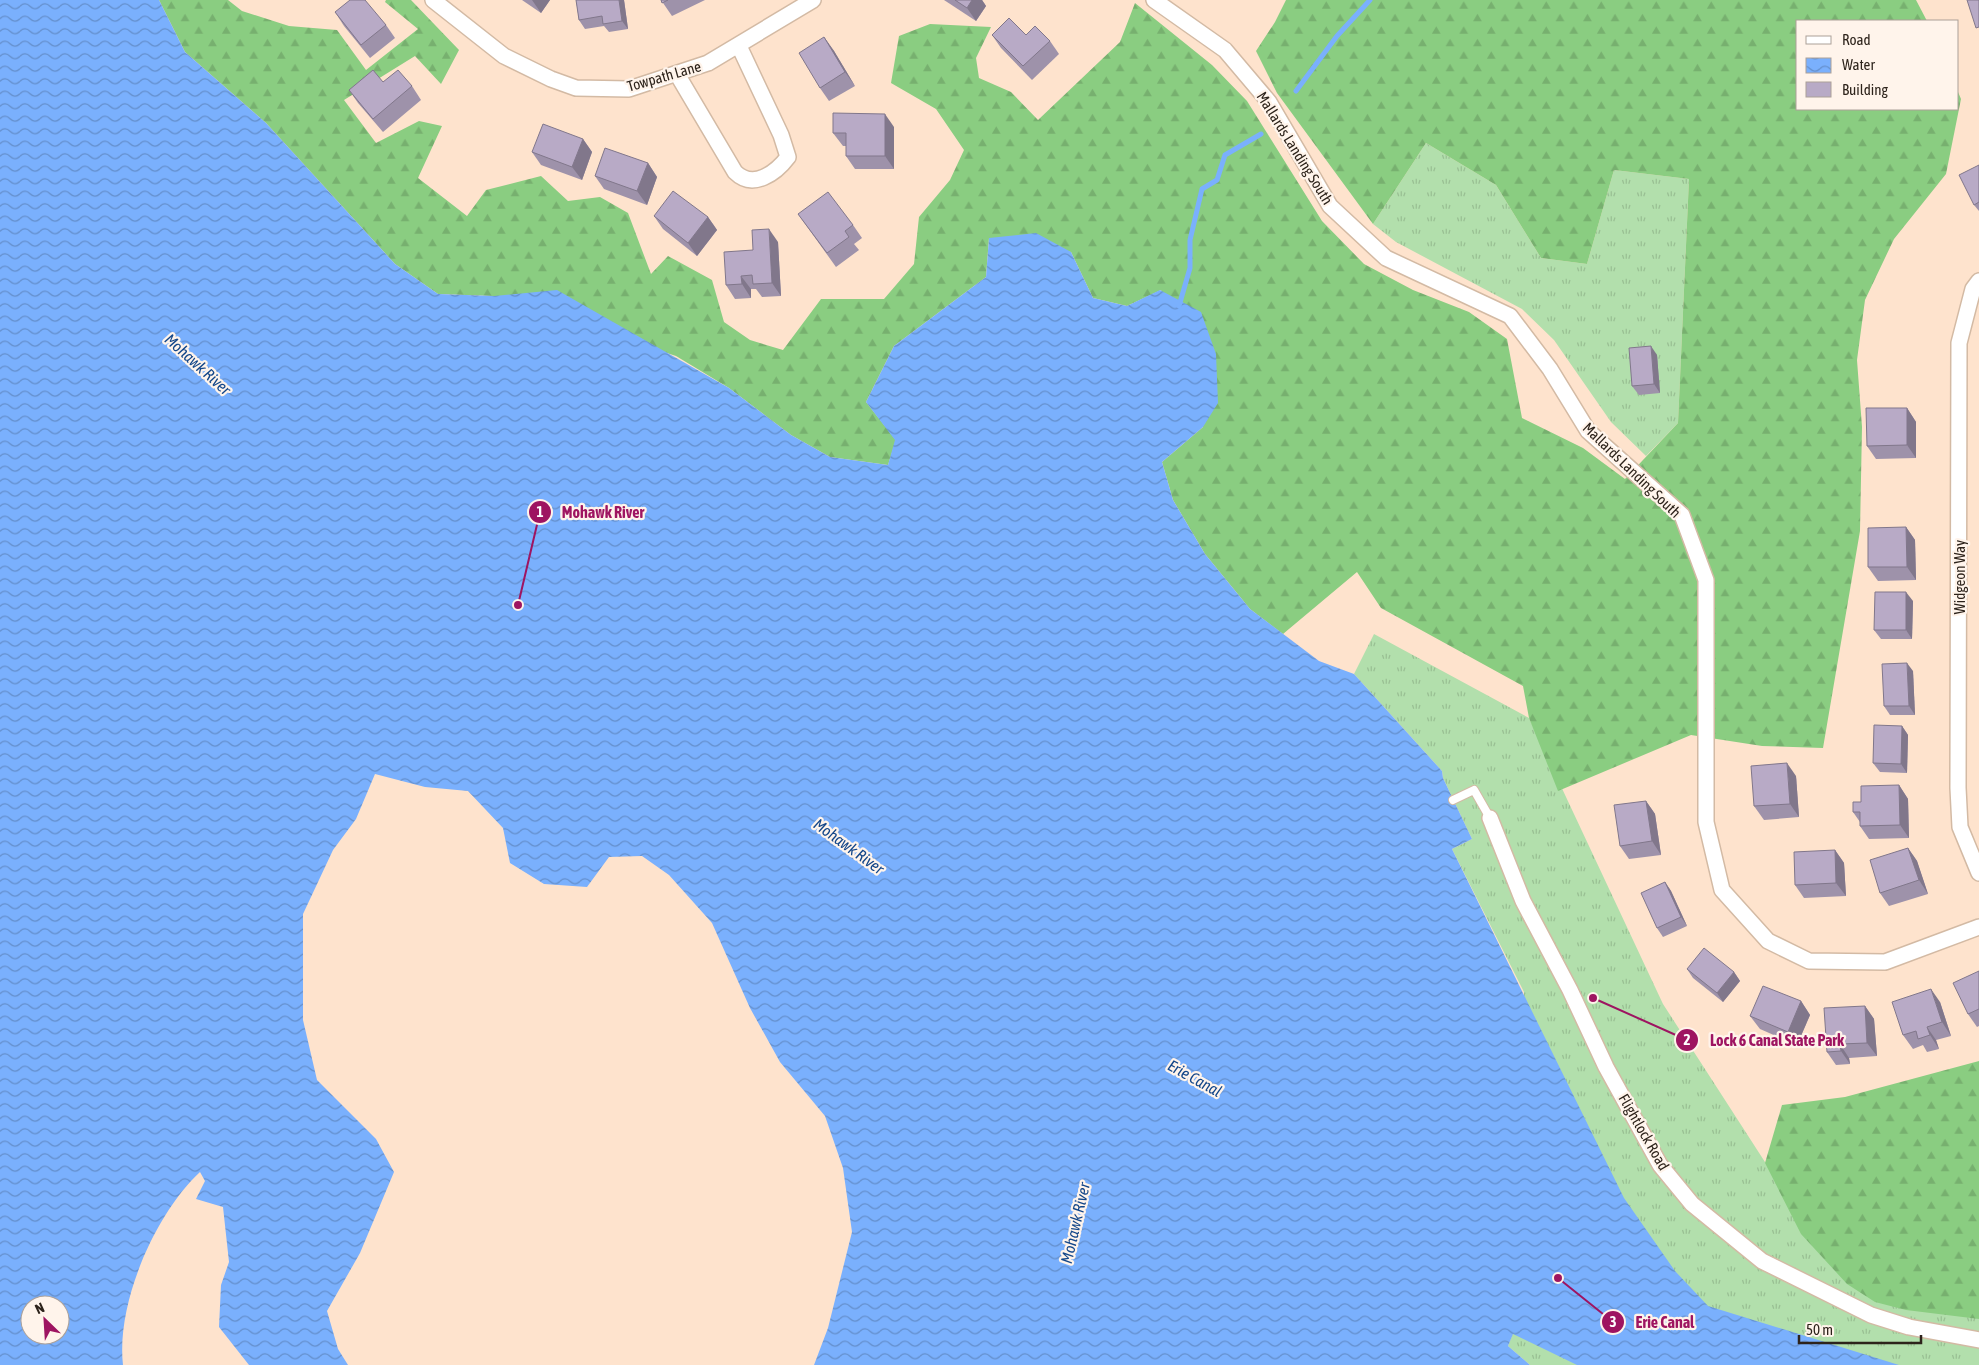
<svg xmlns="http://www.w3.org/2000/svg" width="1979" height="1365" font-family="'Asap Condensed',sans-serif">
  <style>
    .grass { fill: url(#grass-tufts) }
    .forest { fill: url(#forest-firs) }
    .water { fill: url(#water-waves); fill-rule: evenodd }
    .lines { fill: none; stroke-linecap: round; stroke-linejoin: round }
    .stream { stroke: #7ab0fd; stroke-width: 5 }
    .lane-casing { stroke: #d3baa4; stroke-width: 10 }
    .street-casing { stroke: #d3baa4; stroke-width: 18 }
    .lane { stroke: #fff; stroke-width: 8 }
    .street { stroke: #fff; stroke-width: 15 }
    .wall { fill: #9e92aa }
    .shaded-wall { fill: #81778b }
    .building { fill: #b8aac6; stroke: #81778b }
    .labels { text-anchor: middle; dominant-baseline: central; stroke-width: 4.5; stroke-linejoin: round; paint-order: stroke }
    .street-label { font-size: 15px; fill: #2d231b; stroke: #fff4eb }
    .water-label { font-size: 16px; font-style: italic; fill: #134689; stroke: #fff4eb }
    .leader { fill: none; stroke: #9e1461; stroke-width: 2 }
    .callout-dot { fill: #9e1461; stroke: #fff4eb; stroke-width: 2 }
    .mark-label { font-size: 15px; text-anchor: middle; font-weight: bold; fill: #fff }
    .callout-label { font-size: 16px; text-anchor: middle; font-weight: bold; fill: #9e1461; stroke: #fff4eb; stroke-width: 4.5; stroke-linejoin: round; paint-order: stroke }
  </style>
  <defs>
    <pattern id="grass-tufts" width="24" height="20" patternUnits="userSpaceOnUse" patternTransform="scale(1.25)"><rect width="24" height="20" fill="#b2dfac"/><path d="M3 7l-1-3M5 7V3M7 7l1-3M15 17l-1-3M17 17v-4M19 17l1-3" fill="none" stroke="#99bf93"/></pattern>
    <pattern id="forest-firs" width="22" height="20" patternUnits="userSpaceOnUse" patternTransform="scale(1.25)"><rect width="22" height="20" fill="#8acd81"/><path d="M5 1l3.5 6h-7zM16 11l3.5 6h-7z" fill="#77b06f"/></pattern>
    <pattern id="water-waves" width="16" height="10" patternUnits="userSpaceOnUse" patternTransform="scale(1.25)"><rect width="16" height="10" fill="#7ab0fd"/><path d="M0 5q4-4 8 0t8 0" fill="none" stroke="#648fcc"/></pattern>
  </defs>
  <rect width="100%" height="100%" fill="#fee3cd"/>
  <!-- grass -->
  <g class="grass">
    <path d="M1426,143L1496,185L1541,258L1587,264L1614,170L1689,179L1678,423L1646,456L1611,422L1554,340L1522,309L1396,242L1373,224Z"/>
    <path d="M1374,634L1529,718L1663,1004L1823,1252L1979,1286V1365H1530L1508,1346L1513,1333L1524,992L1452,849L1472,839L1443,778L1442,771L1354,674Z"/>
  </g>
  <!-- forest -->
  <g class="forest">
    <path d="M159,0H228L242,11L289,26L337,30L366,70L418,29L385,2L386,0H411L459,50L441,84L415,56L344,100L376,143L419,121L442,126L418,178L467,216L486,190L541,176L568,201L600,197L628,213L651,274L668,256L712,280L724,322L750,340L783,350L821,299H884L914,264L919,217L950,180L964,150L936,109L891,83L899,36L930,24L991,27L976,58L979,78L1011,92L1038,120L1120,42L1135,3L1212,65L1247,101L1322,221L1364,264L1413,290L1469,312L1507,339L1522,418L1583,448L1625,479L1678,423L1689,179L1614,170L1587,264L1541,258L1496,185L1426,143L1373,224L1277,93L1256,51L1275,22L1286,0H1916L1927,21H1798V109H1958V92L1961,99L1946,174L1894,239L1865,300L1857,360L1862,427L1860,531L1823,748L1762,746L1691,735L1558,791L1529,718L1523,686L1381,608L1357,572L1283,634L1250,609L1205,554L1173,500L1162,462L1203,427L1161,290L1127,306L1093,298L1071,252L989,238L986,277L894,346L866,402L896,440L888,465L830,457L791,435L729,388L676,356L493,296L438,294L395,264L266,123L185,52Z"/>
    <path d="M1979,1061V1319L1906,1310L1875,1302L1847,1284L1801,1234L1765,1163L1782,1105L1845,1097Z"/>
  </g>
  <!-- water -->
  <path class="water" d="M0,0H159L185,52L266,123L395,264L438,294L494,296L557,290L729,388L791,435L830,457L888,465L895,440L866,402L894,346L986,277L989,238L1036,233L1071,252L1093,298L1127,306L1160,290L1201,312L1216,354L1218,403L1203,427L1162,462L1173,500L1205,554L1250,609L1319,661L1354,674L1442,771L1443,778L1472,839L1452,849L1624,1198L1675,1271L1708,1306L1899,1365H1577L1513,1334L1508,1346L1530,1365H814L828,1328L852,1232L843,1168L825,1116L780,1062L750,1008L712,923L669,875L642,856L609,857L587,887L544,884L510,863L503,828L468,791L425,787L375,774L356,819L333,850L303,914V1020L317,1080L376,1139L394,1172L360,1253L327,1311L338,1349L348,1365H249L219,1327L221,1285L229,1262L223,1207L196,1199L205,1181L200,1172C155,1214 116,1303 123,1365H0ZM30,1305H60V1335H30Z"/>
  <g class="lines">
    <!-- stream -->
    <g class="stream">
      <path d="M1296,91L1337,36L1370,0"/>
      <path d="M1179,306L1190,268V240L1202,189L1217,180L1225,155L1261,134"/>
    </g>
    <!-- lane casing -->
    <g class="lane-casing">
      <path id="lane" d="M1453,800L1474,790L1490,818"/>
    </g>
    <!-- street casing -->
    <g class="street-casing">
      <g id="street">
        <path d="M433,0L504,56L551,79L576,88L629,89L708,63L813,0"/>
        <path d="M1154,0L1225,50L1269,102L1330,206L1386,258L1510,316L1550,369L1588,431L1682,515L1706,580V822L1722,890L1768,941L1809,961L1885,962L1979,927"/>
        <path d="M677,74L735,172C753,190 776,173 788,157L781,135L739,46"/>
        <path d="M1979,281L1973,289L1959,343L1958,788L1960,827L1979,873"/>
        <path d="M1490,818L1523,901L1570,990L1606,1067L1660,1165L1692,1204L1762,1261L1871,1315L1909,1327L1979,1340"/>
      </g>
    </g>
    <!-- lane -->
    <use href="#lane" class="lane"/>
    <!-- street -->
    <use href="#street" class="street"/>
  </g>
  <!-- wall -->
  <g class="wall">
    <path d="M522,0H550L541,13Z"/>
    <path d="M576,0H624L628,29L609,32L604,26L585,29L579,20Z"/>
    <path d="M661,0H705L672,16Z"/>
    <path d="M944,0H982L986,6L976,21Z"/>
    <path d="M335,12L386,25L395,38L370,58L344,26Z"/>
    <path d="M992,35H1026L1050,41L1059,54L1032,80L1001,48Z"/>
    <path d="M824,37L834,51L855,86L829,101L820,88Z"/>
    <path d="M383,82L412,86L421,100L383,132L358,103L349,90Z"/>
    <path d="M894,127V169H855L846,156V146H843L833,133Z"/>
    <path d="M583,139L592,152L582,180L541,165L532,152Z"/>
    <path d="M648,163L657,177L647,205L604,189L595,176Z"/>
    <path d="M1979,165V211L1974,205Z"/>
    <path d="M798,214L853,225L862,238L854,244L859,250L836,267Z"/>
    <path d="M654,216L708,217L717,230L697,256L663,229Z"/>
    <path d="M778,242L781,296L762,297L756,289H751V298L735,299L726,285L753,250Z"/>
    <path d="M1657,355L1660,393L1639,395L1632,386Z"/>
    <path d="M1907,408L1916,422V458L1876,459L1867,446Z"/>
    <path d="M1906,527L1915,540L1916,580L1878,581L1868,567Z"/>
    <path d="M1913,601L1912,639H1881L1874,630Z"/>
    <path d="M1913,671L1915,715H1890L1884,706Z"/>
    <path d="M1902,726L1908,735L1907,773L1880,772L1873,763Z"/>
    <path d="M1796,776L1799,817L1764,820L1754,806Z"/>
    <path d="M1899,785L1908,799L1909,838L1869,839L1860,826V822L1853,812L1861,802Z"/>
    <path d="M1646,801L1655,814L1661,855L1629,859L1620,846Z"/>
    <path d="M1908,848L1917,861L1928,894L1889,906L1880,893Z"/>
    <path d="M1835,850L1844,863L1846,896L1804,898L1795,885Z"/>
    <path d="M1665,882L1671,891L1687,926L1663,937L1657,928Z"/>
    <path d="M1687,969L1734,972L1740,981L1723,1002L1693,978Z"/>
    <path d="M1979,971V1026L1977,1027L1968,1014Z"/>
    <path d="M1801,1001L1810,1015L1797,1045L1760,1029L1750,1016Z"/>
    <path d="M1940,1002L1951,1036L1936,1040L1939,1049L1927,1052L1923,1045L1913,1049L1903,1035Z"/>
    <path d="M1865,1006L1874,1019L1877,1056L1849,1058L1850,1064L1836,1065L1827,1052Z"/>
  </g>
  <!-- shaded-wall -->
  <g class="shaded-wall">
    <path d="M532,0H550L541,13Z"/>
    <path d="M619,0H624L628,29L622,21Z"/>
    <path d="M972,0H982L986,6L976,21L967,8Z"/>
    <path d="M824,37L834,51L855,86L845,72Z"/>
    <path d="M885,114L894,127V169L885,156Z"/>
    <path d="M583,139L592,152L582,180L572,167Z"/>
    <path d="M648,163L657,177L647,205L637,191Z"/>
    <path d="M708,217L717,230L697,256L688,243Z"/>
    <path d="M769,229L778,242L781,296L772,283Z"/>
    <path d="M741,276L751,289V298L742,284Z"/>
    <path d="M1651,346L1657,355L1660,393L1654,384Z"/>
    <path d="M1907,408L1916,422V458L1907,445Z"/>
    <path d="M1906,527L1915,540L1916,580L1907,567Z"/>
    <path d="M1906,592L1913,601L1912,639L1906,630Z"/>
    <path d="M1907,663L1913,671L1915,715L1909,706Z"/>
    <path d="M1902,726L1908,735L1907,773L1901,764Z"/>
    <path d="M1787,763L1796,776L1799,817L1790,804Z"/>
    <path d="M1899,785L1908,799L1909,838L1900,825Z"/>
    <path d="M1646,801L1655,814L1661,855L1652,841Z"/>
    <path d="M1908,848L1917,861L1928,894L1919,880Z"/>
    <path d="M1835,850L1844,863L1846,896L1836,883Z"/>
    <path d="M1665,882L1671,891L1687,926L1681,917Z"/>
    <path d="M1734,972L1740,981L1723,1002L1717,993Z"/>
    <path d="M1931,989L1940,1002L1951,1036L1942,1022Z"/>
    <path d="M1801,1001L1810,1015L1797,1045L1788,1032Z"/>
    <path d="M1865,1006L1874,1019L1877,1056L1867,1043Z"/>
    <path d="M1927,1027L1936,1040L1939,1049L1930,1035Z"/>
    <path d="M1840,1044L1849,1058L1850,1064L1841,1051Z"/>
  </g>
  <!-- building -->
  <g class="building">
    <path d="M350,0H365L386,25L361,45L335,12Z"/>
    <path d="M576,0H619L622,21L603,24L602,16L579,20Z"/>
    <path d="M661,0H668L662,3Z"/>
    <path d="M955,0H972L967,8Z"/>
    <path d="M1967,0H1979V27L1976,28Z"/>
    <path d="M1009,18L1026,35L1035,26L1050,41L1023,66L992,35Z"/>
    <path d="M824,37L845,72L820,88L799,53Z"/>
    <path d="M373,70L383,82L398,70L412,86L373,119L349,90Z"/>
    <path d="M833,113L885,114V156H846V133H833Z"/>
    <path d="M543,124L583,139L572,167L532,152Z"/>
    <path d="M605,148L648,163L637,191L595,176Z"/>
    <path d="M1979,165V202L1974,205L1959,175Z"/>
    <path d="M673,191L708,217L688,243L654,216Z"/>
    <path d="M828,192L853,225L845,231L849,237L827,253L798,214Z"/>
    <path d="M769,229L772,283L753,284L752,275L741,276L742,284L726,285L724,252L753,250L752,230Z"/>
    <path d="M1651,346L1654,384L1632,386L1629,348Z"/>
    <path d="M1866,408H1907V445L1867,446Z"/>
    <path d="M1906,527L1907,567H1868V528Z"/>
    <path d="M1875,592H1906V630H1874Z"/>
    <path d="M1907,663L1909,706H1884L1882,664Z"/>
    <path d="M1874,725L1902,726L1901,764L1873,763Z"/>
    <path d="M1787,763L1790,804L1754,806L1751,766Z"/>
    <path d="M1899,785L1900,825L1860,826V812H1853V802H1861V786Z"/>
    <path d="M1646,801L1652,841L1620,846L1614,805Z"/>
    <path d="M1908,848L1919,880L1880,893L1870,860Z"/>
    <path d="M1835,850L1836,883L1795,885L1794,852Z"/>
    <path d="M1665,882L1681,917L1657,928L1641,893Z"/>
    <path d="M1704,948L1734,972L1717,993L1687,969Z"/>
    <path d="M1979,971V1009L1968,1014L1953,983Z"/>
    <path d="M1763,986L1801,1001L1788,1032L1750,1016Z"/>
    <path d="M1931,989L1942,1022L1927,1027L1930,1035L1918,1039L1916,1031L1903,1035L1892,1002Z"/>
    <path d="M1865,1006L1867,1043L1840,1044L1841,1051L1827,1052L1824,1008Z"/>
  </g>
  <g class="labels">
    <!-- street labels -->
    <g class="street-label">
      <text transform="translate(664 76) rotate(-16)">Towpath Lane</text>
      <text transform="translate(1295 148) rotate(58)">Mallards Landing South</text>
      <text transform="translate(1632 470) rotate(44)">Mallards Landing South</text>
      <text transform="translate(1959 577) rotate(-90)">Widgeon Way</text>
      <text transform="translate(1644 1132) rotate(60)">Flightlock Road</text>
    </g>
    <!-- water labels -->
    <g class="water-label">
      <text transform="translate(198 364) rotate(42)">Mohawk River</text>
      <text transform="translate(849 846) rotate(36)">Mohawk River</text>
      <text transform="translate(1195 1078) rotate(29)">Erie Canal</text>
      <text transform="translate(1075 1223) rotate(-77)">Mohawk River</text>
    </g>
  </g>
  <!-- callouts -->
  <path class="leader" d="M518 605L540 512M1593 998L1687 1040M1558 1278L1613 1322"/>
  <g class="callout-dot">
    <circle cx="518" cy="605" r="5"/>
    <circle cx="1593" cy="998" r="5"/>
    <circle cx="1558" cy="1278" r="5"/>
    <circle cx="540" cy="512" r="12"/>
    <circle cx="1687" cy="1040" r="12"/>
    <circle cx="1613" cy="1322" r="12"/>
  </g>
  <g class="mark-label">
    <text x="540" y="517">1</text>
    <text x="1687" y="1045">2</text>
    <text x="1613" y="1327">3</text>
  </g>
  <g class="callout-label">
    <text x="603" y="518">Mohawk River</text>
    <text x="1777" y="1046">Lock 6 Canal State Park</text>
    <text x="1665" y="1328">Erie Canal</text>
  </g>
  <!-- legend -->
  <rect x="1796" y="20" width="162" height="90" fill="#fff4eb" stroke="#aba098"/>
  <rect x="1806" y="36" width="25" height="8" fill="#ffffff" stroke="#aba098"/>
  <text x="1842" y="45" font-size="15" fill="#2d231b">Road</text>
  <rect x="1806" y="58" width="25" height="15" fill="url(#water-waves)" stroke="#aba098"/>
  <text x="1842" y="70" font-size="15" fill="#2d231b">Water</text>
  <rect x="1806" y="82" width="25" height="15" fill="#b8aac6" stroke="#aba098"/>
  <text x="1842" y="95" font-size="15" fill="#2d231b">Building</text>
  <!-- north arrow -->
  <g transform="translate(45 1320) rotate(335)"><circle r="24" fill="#fff4eb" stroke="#aba098"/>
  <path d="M0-4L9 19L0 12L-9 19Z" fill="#9e1461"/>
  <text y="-8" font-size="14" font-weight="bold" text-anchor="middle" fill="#2d231b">N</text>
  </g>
  <!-- scale -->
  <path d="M1799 1335v8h122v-8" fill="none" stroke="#2d231b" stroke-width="2.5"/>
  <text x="1806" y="1335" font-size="15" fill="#2d231b" stroke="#fff4eb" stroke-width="4" paint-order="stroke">50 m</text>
</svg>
